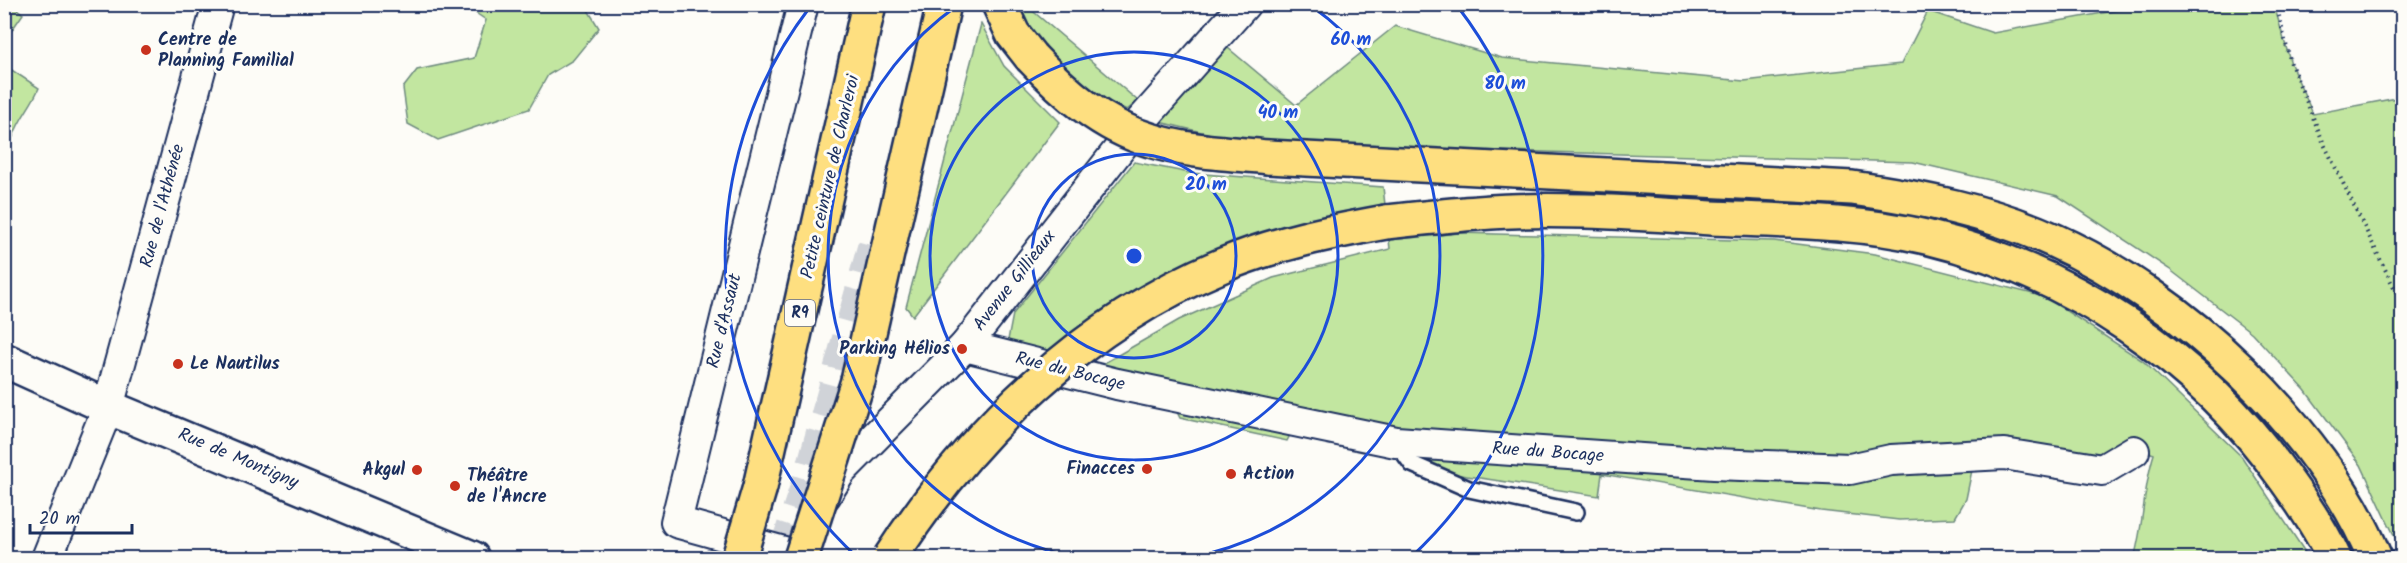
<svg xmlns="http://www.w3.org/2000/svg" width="2407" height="563" font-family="Kalam,sans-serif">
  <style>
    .green { fill: #c2e6a0; stroke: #6e8a7f; stroke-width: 1.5 }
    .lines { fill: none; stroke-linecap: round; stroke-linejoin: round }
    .highway-tunnel { stroke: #d0d3d8; stroke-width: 33; stroke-dasharray: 33 16; stroke-linecap: butt }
    .lane-casing { stroke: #1b2f5e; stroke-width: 20 }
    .street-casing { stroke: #1b2f5e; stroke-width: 34 }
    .secondary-casing { stroke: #1b2f5e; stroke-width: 38 }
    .highway-casing { stroke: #1b2f5e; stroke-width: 38 }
    .path { stroke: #1b2f5e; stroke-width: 4; stroke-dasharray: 1.5 4.5; stroke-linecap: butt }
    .lane { stroke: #fdfcf7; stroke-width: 15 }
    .street { stroke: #fdfcf7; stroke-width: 30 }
    .secondary { stroke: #fdfcf7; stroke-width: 33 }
    .highway { stroke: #fedf80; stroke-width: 33 }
    .highway-bridge-casing { stroke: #1b2f5e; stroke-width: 38; stroke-linecap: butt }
    .highway-bridge { stroke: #fedf80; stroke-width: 33 }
    .ring { fill: none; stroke: #1d4ed8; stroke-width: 3 }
    .poi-dot { fill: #c8321e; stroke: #fdfcf7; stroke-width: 2 }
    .labels { text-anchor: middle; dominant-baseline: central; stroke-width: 6; stroke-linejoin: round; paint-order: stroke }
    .shield { fill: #fdfcf7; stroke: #5f6c8c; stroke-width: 1.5 }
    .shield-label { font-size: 16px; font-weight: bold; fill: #1b2f5e }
    .poi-label { font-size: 18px; font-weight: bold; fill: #1b2f5e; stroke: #fdfcf7; text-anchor: start }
    .street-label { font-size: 18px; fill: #1b2f5e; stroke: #fdfcf7 }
    .centre { fill: #1d4ed8; stroke: #fdfcf7; stroke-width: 3 }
    .ring-label { font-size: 18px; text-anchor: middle; font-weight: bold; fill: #1d4ed8; stroke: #fdfcf7; stroke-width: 6; stroke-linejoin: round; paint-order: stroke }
  </style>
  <rect width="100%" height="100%" fill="#fdfcf7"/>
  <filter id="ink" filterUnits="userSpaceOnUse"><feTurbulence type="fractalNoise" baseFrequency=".0167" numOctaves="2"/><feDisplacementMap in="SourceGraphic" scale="12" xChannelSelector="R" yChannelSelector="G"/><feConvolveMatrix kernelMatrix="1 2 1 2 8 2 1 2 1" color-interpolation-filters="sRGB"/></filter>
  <g filter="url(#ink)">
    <!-- green -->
    <g class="green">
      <path d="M5,4L12,5L23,14L5,40Z"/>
      <path d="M464,5H585L599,28L573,60L548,75L529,109L438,140L408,124L403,88L417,70L474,58L486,20Z"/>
      <path d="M1014,5H1030L1028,7L1138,101L1127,110C1080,90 1037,51 1014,5Z"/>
      <path d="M2146,5H2274L2291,64L2313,114L2402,97V552L2361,465L2305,390L2252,333L2169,269L2058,196L1913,162L1252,144L1155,121L1222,43L1296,105L1395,26L1502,58L1744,81L1901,64L1928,11L1993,33Z"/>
      <path d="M981,24L1004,66L1060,122L913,316L906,307Z"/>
      <path d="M4,65L39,88C31,107 20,117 13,137H5Z"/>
      <path d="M1134,162L1190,173L1383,187L1385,205C1344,216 1301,224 1261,237C1182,264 1107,306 1041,357L1008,340L1013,314Z"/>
      <path d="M1459,233L1774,241L1875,254L2045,297L2143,361L2242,457L2309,558H2134C2144,524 2143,488 2154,454L2134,447L2099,467L1469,444L1092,372L1106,362L1179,320L1273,278L1390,249L1389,240Z"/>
      <path d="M1177,412L1291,433L1287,441L1180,418Z"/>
      <path d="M1415,452L1987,458L2005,469L1972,470L1966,499L1955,518L1899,520L1821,511L1602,474L1599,496L1447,473L1423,463Z"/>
    </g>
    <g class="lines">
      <!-- highway-tunnel -->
      <path class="highway-tunnel" d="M783,558L813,467L874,246"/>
      <!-- lane casing -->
      <g class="lane-casing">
        <path id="lane" d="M1396,442L1412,464L1469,489L1576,512"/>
      </g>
      <!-- street casing -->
      <g class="street-casing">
        <g id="street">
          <path d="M965,346L1117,384L1396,442L1714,464L1850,469L1891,460L2004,454L2102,470L2134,451"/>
          <path d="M825,496L841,471L965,346L1142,120L1245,4"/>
          <path d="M791,554L676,522L803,4"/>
          <path d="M47,558L108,407L218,4"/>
        </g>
      </g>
      <!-- secondary casing -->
      <g class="secondary-casing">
        <path id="secondary" d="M4,360L108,407L472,558"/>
      </g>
      <!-- highway casing -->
      <g class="highway-casing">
        <g id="highway">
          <path d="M999,4L1013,34L1031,57"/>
          <path d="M1268,157L1852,188C1921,198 1989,211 2053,240C2181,297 2322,428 2375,558"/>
          <path d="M1386,222C1417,219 1447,215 1478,213C1555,207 1633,213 1711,218C1782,221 1857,221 1926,237C2072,272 2200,358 2286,480C2304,505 2322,531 2334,558"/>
          <path d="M858,381L944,4"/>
          <path d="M760,487L869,4"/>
        </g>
      </g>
      <!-- path -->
      <path class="path" d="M2276,4L2291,64L2324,144L2402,304"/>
      <!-- lane -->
      <use href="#lane" class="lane"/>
      <!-- street -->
      <use href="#street" class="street"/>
      <!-- secondary -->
      <use href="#secondary" class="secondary"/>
      <!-- highway -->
      <use href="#highway" class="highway"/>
      <!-- highway-bridge casing -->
      <g class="highway-bridge-casing">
        <g id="highway-bridge">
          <path d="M1031,57C1064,92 1102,126 1150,140C1187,152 1229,153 1268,157"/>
          <path d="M739,558L760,487"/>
          <path d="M801,558L858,381"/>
          <path d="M890,558C971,432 1083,323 1223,265C1276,243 1331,232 1386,222"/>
        </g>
      </g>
      <!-- highway-bridge -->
      <use href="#highway-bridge" class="highway-bridge"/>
    </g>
  </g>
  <!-- distance rings -->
  <g class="ring">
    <circle cx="1134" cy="256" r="102"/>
    <circle cx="1134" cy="256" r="204"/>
    <path d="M1081 558A307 307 0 0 1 958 5M1310 5A307 307 0 0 1 1187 558"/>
    <path d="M858 558A409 409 0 0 1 810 7M1458 7A409 409 0 0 1 1410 558"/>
  </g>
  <!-- markers -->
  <g class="poi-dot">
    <circle cx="146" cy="50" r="6"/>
    <circle cx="962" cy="349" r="6"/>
    <circle cx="178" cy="364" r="6"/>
    <circle cx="1147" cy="469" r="6"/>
    <circle cx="417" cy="470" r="6"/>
    <circle cx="1231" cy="474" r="6"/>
    <circle cx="455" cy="486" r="6"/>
  </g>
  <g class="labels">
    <!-- shield labels -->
    <rect class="shield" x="785" y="300" width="30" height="26" rx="4.5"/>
    <g class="shield-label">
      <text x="800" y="313">R9</text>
    </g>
    <!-- poi labels -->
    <g class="poi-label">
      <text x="158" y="40">Centre de<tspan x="158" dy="21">Planning Familial</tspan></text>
      <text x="950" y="349" text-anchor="end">Parking Hélios</text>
      <text x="190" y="364">Le Nautilus</text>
      <text x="1135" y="469" text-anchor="end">Finacces</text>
      <text x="405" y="470" text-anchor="end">Akgul</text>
      <text x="1243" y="474">Action</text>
      <text x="467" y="476">Théâtre<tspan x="467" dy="21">de l'Ancre</tspan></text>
    </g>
    <!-- street labels -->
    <g class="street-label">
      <text transform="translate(831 177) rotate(-77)">Petite ceinture de Charleroi</text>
      <text transform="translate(163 206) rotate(-75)">Rue de l'Athénée</text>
      <text transform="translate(1015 281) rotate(-52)">Avenue Gillieaux</text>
      <text transform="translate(725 321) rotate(-76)">Rue d'Assaut</text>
      <text transform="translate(1070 372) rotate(14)">Rue du Bocage</text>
      <text transform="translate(1548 453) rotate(4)">Rue du Bocage</text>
      <text transform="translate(238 459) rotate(23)">Rue de Montigny</text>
    </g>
  </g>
  <circle cx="1134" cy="256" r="9" class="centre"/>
  <g class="ring-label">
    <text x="1351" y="45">60 m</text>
    <text x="1505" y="89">80 m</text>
    <text x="1278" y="118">40 m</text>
    <text x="1206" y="190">20 m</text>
  </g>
  <!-- margin -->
  <rect width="2407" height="563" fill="none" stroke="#fdfcf7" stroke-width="24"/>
  <rect x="12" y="12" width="2383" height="539" fill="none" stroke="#1b2f5e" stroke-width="2" filter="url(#ink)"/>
  <!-- scale -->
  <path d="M30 524v9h102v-9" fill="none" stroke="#1b2f5e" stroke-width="3"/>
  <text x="39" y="524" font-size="18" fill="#1b2f5e" stroke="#fdfcf7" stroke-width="4.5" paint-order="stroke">20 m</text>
</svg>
